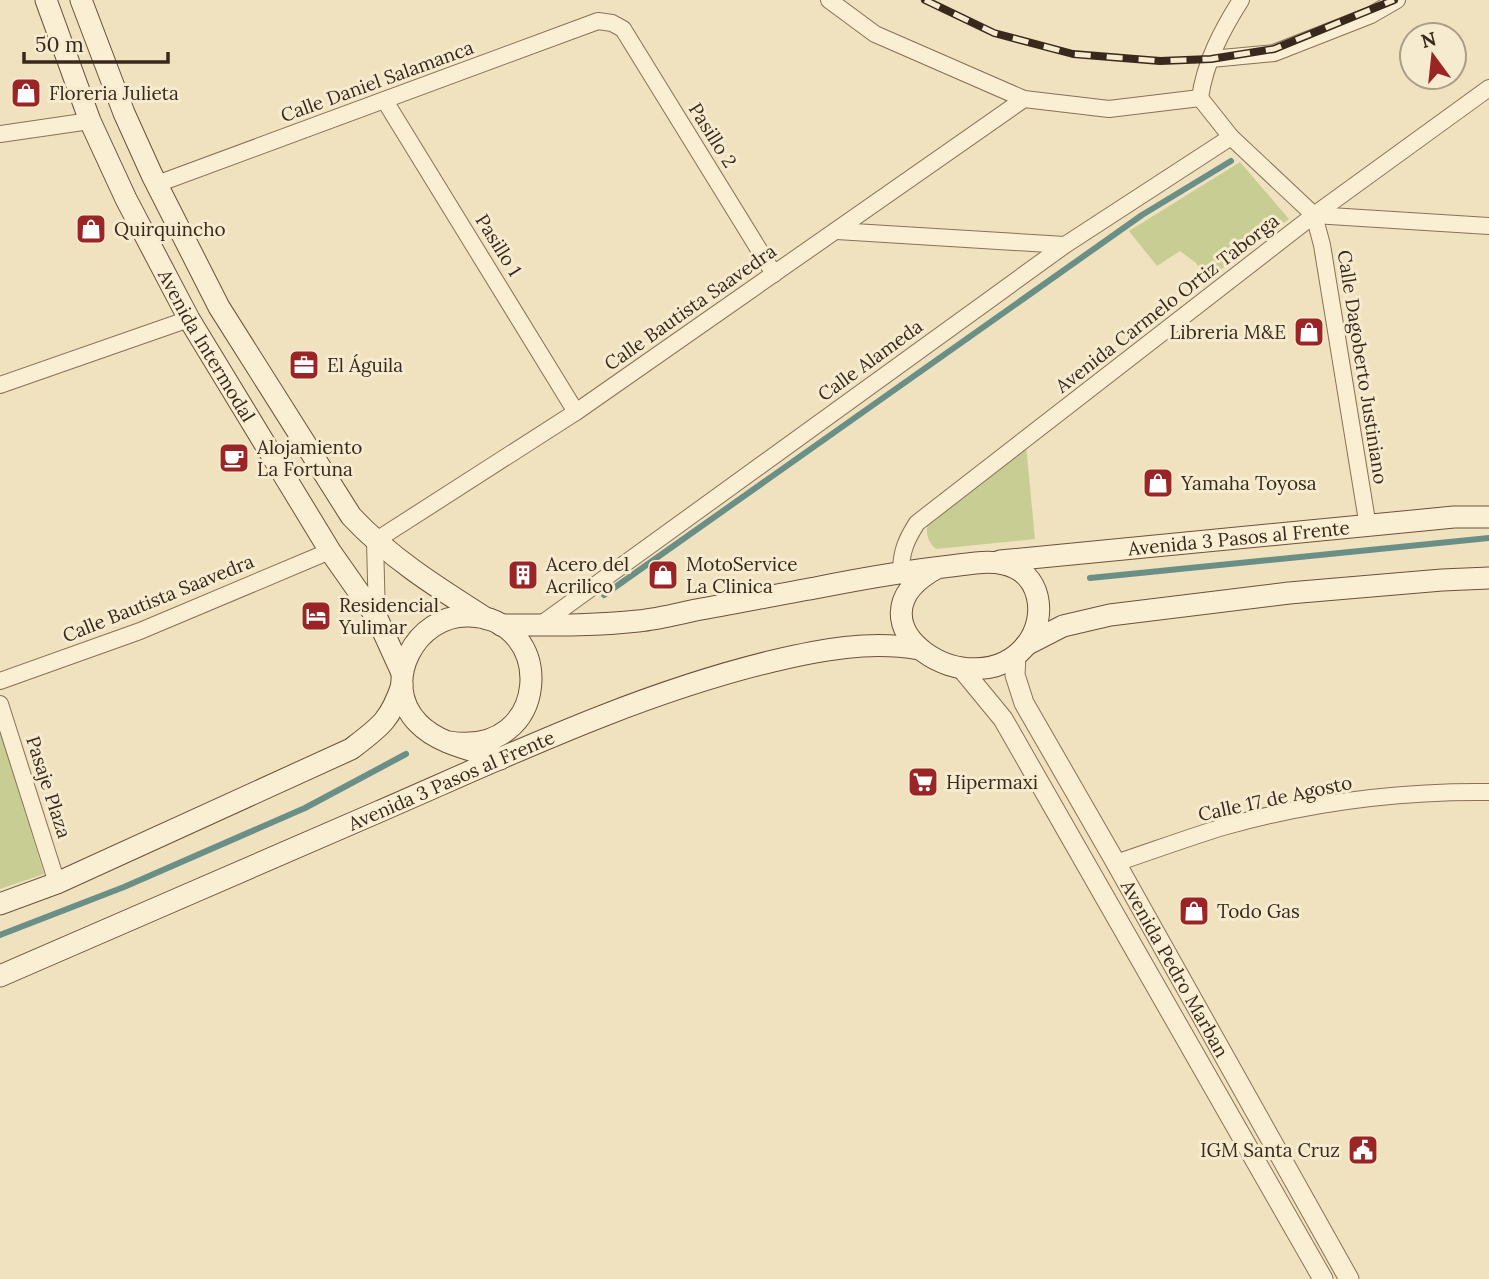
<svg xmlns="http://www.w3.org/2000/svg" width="1489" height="1279" font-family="Lora,serif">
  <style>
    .green { fill: #c8ce93 }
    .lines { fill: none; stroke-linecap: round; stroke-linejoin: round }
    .stream { stroke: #698f86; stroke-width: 6 }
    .minor-casing { stroke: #897157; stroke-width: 18 }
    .tertiary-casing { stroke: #897157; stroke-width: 21 }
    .secondary-casing { stroke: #6b523a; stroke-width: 23 }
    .minor { stroke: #faeed3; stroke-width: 16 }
    .tertiary { stroke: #faeed3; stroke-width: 19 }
    .secondary { stroke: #faeed3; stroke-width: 21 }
    .rail-casing { stroke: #38291c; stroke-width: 8 }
    .rail { stroke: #f7ebcf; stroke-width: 5; stroke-dasharray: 16; stroke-linecap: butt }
    .labels { text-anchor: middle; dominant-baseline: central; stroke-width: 6; stroke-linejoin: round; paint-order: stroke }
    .street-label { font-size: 19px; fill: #38291c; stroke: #f7ebcf }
    .poi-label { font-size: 19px; fill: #38291c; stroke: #f7ebcf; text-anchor: start }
  </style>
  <rect width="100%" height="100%" fill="#f0e1bf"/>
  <!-- green -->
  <g class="green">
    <path d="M1240,162L1289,219L1208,279L1196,263L1180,251L1157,266L1129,231Z"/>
    <path d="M1026,445L1035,539L936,549C926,540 926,533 928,520Z"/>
    <path d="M0,730L44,874L0,889Z"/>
  </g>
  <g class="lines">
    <!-- stream -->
    <g class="stream">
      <path d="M1090,578L1489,538"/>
      <path d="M604,595L1142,215L1231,161"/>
      <path d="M0,935L124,887L305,808L406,754"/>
    </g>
    <!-- minor casing -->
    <g class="minor-casing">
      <g id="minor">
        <path d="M829,0L875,34L1024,99L1109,109L1200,98"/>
        <path d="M1241,0C1222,30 1205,62 1200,98L1231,137L1314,215"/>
        <path d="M1211,59L1274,53L1371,15L1397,0"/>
        <path d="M385,101L576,412"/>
        <path d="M0,134L90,121"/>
        <path d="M157,184L598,21L612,23L623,29L774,274"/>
        <path d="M1314,215L1322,245L1368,527"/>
        <path d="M1314,215L1489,226"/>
        <path d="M837,231L1065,245"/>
        <path d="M0,385L189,319"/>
        <path d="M901,572C901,552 906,540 917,523L1314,215L1489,88"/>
        <path d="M377,618L375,541L576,412L1024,99"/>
        <path d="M540,625L1065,245L1231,137"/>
        <path d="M0,681L140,631L330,551"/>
        <path d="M0,704L57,883"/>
        <path d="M1116,863C1152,851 1187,838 1223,827C1308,803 1401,791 1489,792"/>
      </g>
    </g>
    <!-- tertiary casing -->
    <g class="tertiary-casing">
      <g id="tertiary">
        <path id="s1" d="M1016,655L1015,675L1024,703L1116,863L1349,1279"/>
        <path d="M961,668L1003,719L1323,1279"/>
      </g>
    </g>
    <!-- secondary casing -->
    <g class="secondary-casing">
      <g id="secondary">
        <path id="s2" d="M46,0L90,121L126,199L189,319L330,551L377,618L402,673"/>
        <path d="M81,0L124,113L152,175L219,307L351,516C390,558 438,588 487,619"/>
        <path id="s3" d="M1000,561L1454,517H1489"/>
        <path d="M501,625C546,625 593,626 638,621C658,619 677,614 696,610C736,603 775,595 815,588C860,579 905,571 951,566C968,564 987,560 1004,564C1041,572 1048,616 1027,644C973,713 837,622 937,568"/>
        <path d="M1026,645L1063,626L1110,615L1289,593L1442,580L1489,578"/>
        <path d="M449,742C552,758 557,618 469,616C416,614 379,683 418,723C438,744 473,750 500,759"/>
        <path d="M0,904L57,883L351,749C380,727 390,721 402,685"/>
        <path id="s4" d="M0,976C126,921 252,867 378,812C507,756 636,694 773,661C820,650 870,640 919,649"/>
      </g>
    </g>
    <!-- minor -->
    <use href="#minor" class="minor"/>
    <!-- tertiary -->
    <use href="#tertiary" class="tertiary"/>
    <!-- secondary -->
    <use href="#secondary" class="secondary"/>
    <!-- rail casing -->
    <g class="rail-casing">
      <path id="rail" d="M925,0L994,33L1073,54L1160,61L1211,59L1274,49L1394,0"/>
    </g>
    <!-- rail -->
    <use href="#rail" class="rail"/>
  </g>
  <!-- icons -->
  <defs>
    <g id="shop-square" transform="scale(1.575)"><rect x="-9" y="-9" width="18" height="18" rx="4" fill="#9b2426" stroke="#f7ebcf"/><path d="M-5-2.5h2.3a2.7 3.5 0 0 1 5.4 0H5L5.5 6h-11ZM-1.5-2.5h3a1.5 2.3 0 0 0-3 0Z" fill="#fff"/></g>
    <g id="office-square" transform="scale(1.575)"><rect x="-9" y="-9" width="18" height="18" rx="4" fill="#9b2426" stroke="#f7ebcf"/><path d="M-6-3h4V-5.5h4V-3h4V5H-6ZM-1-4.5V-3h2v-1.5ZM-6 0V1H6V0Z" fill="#fff"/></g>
    <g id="cafe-square" transform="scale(1.575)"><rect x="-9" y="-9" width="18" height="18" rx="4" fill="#9b2426" stroke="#f7ebcf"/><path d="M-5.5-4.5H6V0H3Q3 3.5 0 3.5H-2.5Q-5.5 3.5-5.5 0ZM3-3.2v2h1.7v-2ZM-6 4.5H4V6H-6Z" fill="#fff"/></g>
    <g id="building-square" transform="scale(1.575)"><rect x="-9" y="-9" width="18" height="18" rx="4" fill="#9b2426" stroke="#f7ebcf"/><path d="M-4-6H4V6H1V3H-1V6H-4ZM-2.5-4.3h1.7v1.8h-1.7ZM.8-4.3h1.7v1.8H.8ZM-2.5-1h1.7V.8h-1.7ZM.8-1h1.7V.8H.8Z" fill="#fff"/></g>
    <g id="hotel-square" transform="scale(1.575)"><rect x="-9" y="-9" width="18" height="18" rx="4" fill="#9b2426" stroke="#f7ebcf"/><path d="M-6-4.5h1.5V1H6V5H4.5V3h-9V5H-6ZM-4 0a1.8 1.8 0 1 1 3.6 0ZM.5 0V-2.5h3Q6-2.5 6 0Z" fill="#fff"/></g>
    <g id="supermarket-square" transform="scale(1.575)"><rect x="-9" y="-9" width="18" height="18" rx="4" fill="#9b2426" stroke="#f7ebcf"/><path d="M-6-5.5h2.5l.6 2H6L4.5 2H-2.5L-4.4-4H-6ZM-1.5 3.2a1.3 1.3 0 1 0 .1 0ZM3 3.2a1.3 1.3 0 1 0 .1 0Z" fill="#fff"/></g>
    <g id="civic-square" transform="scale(1.575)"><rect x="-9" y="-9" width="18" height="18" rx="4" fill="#9b2426" stroke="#f7ebcf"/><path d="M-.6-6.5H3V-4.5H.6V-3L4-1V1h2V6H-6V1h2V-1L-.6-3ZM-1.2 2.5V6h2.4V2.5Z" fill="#fff"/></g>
  </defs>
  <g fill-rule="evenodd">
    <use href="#shop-square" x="26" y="93"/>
    <use href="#shop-square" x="91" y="229"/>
    <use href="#shop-square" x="1309" y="332"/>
    <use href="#office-square" x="304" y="365"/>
    <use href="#cafe-square" x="234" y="458"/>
    <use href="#shop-square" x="1158" y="483"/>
    <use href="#building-square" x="523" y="575"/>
    <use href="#shop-square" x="663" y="575"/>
    <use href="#hotel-square" x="316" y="616"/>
    <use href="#supermarket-square" x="923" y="782"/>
    <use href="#shop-square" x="1194" y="911"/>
    <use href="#civic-square" x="1363" y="1150"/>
  </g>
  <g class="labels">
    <!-- street labels -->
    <g class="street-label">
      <text transform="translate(377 81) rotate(-20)">Calle Daniel Salamanca</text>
      <text transform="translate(713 135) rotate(58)">Pasillo 2</text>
      <text transform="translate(499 245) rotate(58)">Pasillo 1</text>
      <text transform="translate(1167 303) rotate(-38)">Avenida Carmelo Ortiz Taborga</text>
      <text transform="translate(690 307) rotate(-35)">Calle Bautista Saavedra</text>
      <text stroke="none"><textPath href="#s2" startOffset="382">Avenida Intermodal</textPath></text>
      <text transform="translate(870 360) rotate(-36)">Calle Alameda</text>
      <text transform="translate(1363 367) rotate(81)">Calle Dagoberto Justiniano</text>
      <text stroke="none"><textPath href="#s3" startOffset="240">Avenida 3 Pasos al Frente</textPath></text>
      <text transform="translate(158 598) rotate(-22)">Calle Bautista Saavedra</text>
      <text stroke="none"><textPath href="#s4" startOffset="492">Avenida 3 Pasos al Frente</textPath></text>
      <text transform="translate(49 787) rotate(72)">Pasaje Plaza</text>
      <text transform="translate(1275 798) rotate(-12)">Calle 17 de Agosto</text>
      <text stroke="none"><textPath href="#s1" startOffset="355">Avenida Pedro Marban</textPath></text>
    </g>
    <!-- poi labels -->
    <g class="poi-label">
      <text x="49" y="93">Floreria Julieta</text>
      <text x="114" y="229">Quirquincho</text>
      <text x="1286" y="332" text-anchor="end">Libreria M&amp;E</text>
      <text x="327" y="365">El Águila</text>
      <text x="257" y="447">Alojamiento<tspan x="257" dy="22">La Fortuna</tspan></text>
      <text x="1181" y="483">Yamaha Toyosa</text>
      <text x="546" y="564">Acero del<tspan x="546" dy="22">Acrilico</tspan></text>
      <text x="686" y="564">MotoService<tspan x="686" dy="22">La Clinica</tspan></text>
      <text x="339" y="605">Residencial<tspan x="339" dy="22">Yulimar</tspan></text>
      <text x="946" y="782">Hipermaxi</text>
      <text x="1217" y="911">Todo Gas</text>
      <text x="1340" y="1150" text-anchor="end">IGM Santa Cruz</text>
    </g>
  </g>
  <!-- north arrow -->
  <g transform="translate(1433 56) rotate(345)"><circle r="33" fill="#f7ebcf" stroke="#ab9d87" stroke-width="2"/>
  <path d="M0-5L12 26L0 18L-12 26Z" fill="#9b2426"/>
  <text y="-10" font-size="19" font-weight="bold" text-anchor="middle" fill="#38291c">N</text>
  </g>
  <!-- scale -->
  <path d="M24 52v10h144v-10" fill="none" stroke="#38291c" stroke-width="3.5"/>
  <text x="35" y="52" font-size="21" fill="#38291c" stroke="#f7ebcf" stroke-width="5" paint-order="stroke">50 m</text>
</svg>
